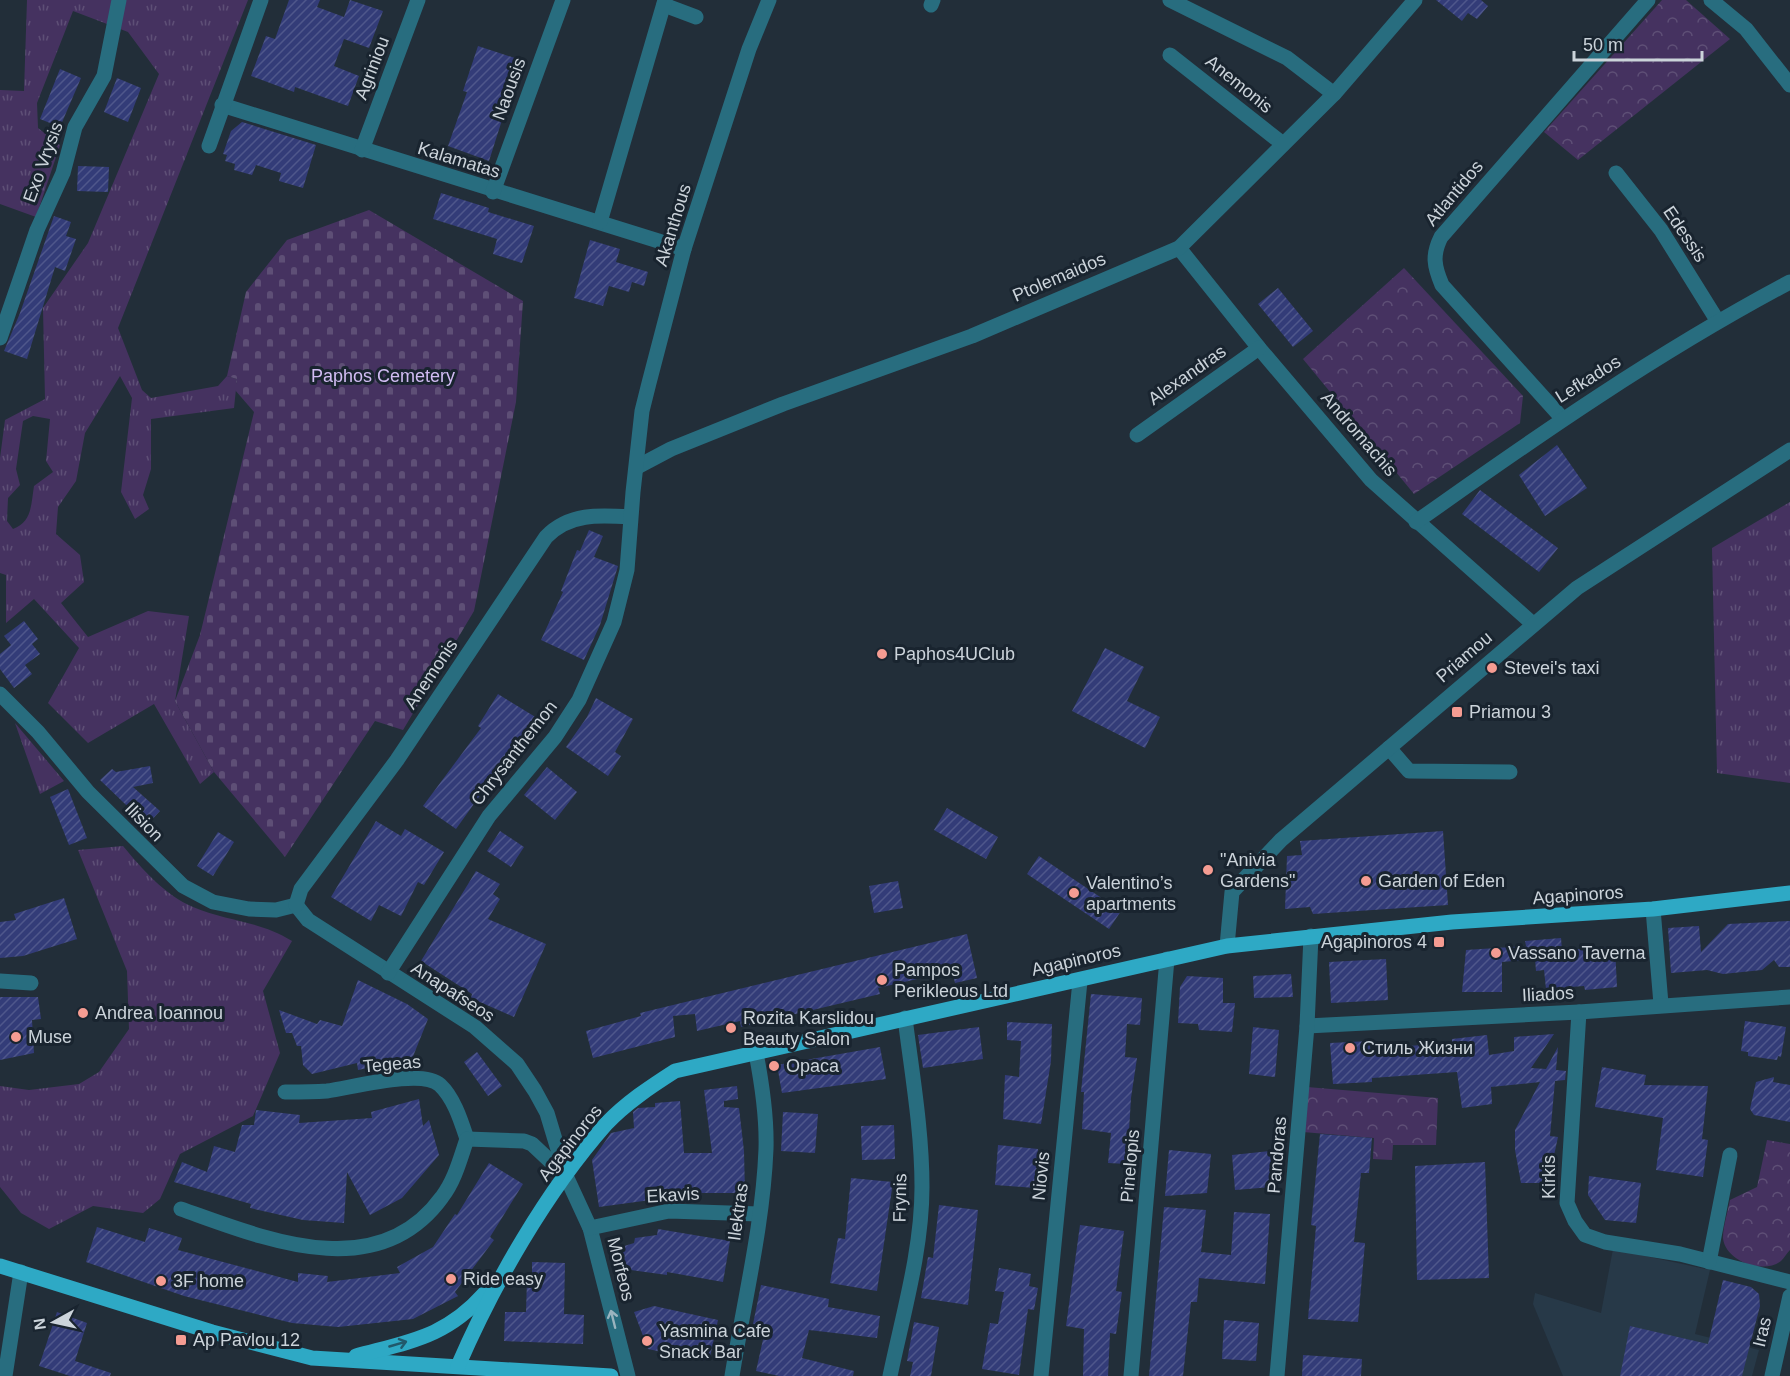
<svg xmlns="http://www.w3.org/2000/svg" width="1790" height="1376" font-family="Helvetica,sans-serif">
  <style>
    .built { fill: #273948 }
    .grass { fill: url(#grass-tufts); fill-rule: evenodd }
    .forest { fill: url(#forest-crowns) }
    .cemetery { fill: url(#cemetery-stones) }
    .building { fill: url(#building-hatch) }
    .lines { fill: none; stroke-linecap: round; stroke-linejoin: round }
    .minor { stroke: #286d7f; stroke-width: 15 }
    .major { stroke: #2ea9c5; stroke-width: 15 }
    .oneway { stroke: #9ab4bf }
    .oneway2 { stroke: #21596b }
    .poi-dot { fill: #f59c92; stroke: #19242f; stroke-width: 2 }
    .labels { text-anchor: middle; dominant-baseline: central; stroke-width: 6; stroke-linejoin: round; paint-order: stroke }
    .street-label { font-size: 18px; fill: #cbd3da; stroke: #19242f }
    .park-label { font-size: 18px; fill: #d1bcf3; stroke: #19242f }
    .poi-label { font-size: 18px; fill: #cbd3da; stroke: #19242f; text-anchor: start }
  </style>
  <defs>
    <pattern id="grass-tufts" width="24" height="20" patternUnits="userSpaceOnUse" patternTransform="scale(1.5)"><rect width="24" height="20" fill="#453260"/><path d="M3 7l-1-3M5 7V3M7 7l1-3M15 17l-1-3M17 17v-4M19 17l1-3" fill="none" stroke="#5e4f76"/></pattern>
    <pattern id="forest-crowns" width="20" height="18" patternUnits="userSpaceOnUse" patternTransform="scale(1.5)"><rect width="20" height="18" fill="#453260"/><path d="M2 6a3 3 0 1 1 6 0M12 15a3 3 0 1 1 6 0" fill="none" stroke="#5e4f76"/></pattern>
    <pattern id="cemetery-stones" width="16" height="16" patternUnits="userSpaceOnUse" patternTransform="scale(1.5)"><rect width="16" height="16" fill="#453260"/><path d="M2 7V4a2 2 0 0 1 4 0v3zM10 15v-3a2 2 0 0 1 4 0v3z" fill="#5e4f76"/></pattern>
    <pattern id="building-hatch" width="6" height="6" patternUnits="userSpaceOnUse" patternTransform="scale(1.5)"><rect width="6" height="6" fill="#333c78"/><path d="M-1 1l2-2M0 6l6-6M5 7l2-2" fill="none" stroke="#4f578b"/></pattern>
  </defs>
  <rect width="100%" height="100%" fill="#222e39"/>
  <!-- built -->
  <path class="built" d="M1613,1249L1710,1270L1695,1334L1759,1350L1752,1376H1563L1533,1304L1535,1293L1601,1313Z"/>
  <!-- grass -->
  <g class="grass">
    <path d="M27,0H248L118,328L142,390L151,398L218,386L227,376L237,379L234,408L151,419V469L143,495L149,509L135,519L121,492L132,398L120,376L85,433L76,481L58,507L56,534L80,555L84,582L61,603L88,637L148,611L189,616L175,701L214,772L200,784L154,704L88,743L48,703L79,648L34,599L6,623V575L0,573V458L5,420L45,399L43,308L88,243L159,74L128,32L73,11L37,103L38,128L60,145L36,217L0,204V90L24,91ZM33,416L50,419L46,461L53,472L34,486C31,505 32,522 13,529L7,521L8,498L20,485L16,469L23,421Z"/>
    <path d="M1790,502V783L1717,773L1712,548Z"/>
    <path d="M15,723L64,781L40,794Z"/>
    <path d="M123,846C142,869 165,895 193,907C228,922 258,920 292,941L263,991L280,1053L253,1116L180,1154L160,1199L143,1213L93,1206L49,1229L21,1213L0,1187V1086L29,1090L79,1084L99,1072L129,1029L127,971L78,850Z"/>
  </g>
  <!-- forest -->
  <g class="forest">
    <path d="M1662,0H1686L1730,39L1578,160L1544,132Z"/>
    <path d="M1404,268L1523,396L1520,423L1414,494L1303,359Z"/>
    <path d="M1307,1087L1438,1098L1436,1145H1393L1392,1160L1373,1159L1374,1138L1303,1132Z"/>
    <path d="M1767,1140L1790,1144V1250C1787,1253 1784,1258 1781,1261C1763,1275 1725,1261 1723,1238C1723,1226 1728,1211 1730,1200L1757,1187Z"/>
  </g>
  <!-- cemetery -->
  <path class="cemetery" d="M369,210L523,301L516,402L474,611L403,730L375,721L285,857L214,772L175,701L200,635L254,412L235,390L237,379L227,376L246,292L287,240Z"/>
  <!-- building -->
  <g class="building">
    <path d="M289,0H320L317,7L344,17L350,0L383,11L369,48L344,39L334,66L359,76L348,106L295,87L294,92L251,76L266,36L275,39Z"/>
    <path d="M1436,0H1481L1488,6L1477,19L1468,13L1462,21Z"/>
    <path d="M478,46L521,60L489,161L448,146L467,92L463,91Z"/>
    <path d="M60,69L81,78L60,127L40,119Z"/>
    <path d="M117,78L141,88L128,122L104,112Z"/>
    <path d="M242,122L316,145L303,188L279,181L281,173L256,165L252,175L234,170L235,164L225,161L227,155L223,154L231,131Z"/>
    <path d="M78,166L109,167L108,192L77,191Z"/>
    <path d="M441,193L489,208L488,212L534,226L522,263L493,254L497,239L433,219Z"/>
    <path d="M54,216L71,222L66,236L76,239L65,271L55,267L27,359L4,351L20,313Z"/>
    <path d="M590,240L620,249L616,262L648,272L644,286L632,282L629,292L609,286L603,306L574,298Z"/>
    <path d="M1278,288L1313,331L1293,347L1258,304Z"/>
    <path d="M1557,445L1587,488L1545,516L1519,475Z"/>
    <path d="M1480,490L1558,548L1539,572L1462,514Z"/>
    <path d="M589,530L603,536L594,557L618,566L600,625L584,660L541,640L563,592L561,591L577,550L580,551Z"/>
    <path d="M24,621L38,639L32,644L40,654L25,665L32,674L14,688L0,669V654L11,645L4,636Z"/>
    <path d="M1105,648L1144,667L1127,701L1160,717L1145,748L1072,711Z"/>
    <path d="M498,694L537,718L518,750L514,748L456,829L423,806L481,728L478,726Z"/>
    <path d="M596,698L633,719L615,752L621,756L608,776L566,747L587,717Z"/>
    <path d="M150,766L153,783L133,787L160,811L147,825L100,780L112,769L116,772Z"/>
    <path d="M547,767L577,792L555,820L524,795Z"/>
    <path d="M68,789L87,838L69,845L50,797Z"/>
    <path d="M947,808L998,837L986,859L934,830Z"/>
    <path d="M376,821L401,836L405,829L444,852L424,885L418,882L401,916L379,905L371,921L331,897Z"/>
    <path d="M500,831L524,847L511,867L487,851Z"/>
    <path d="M1443,831L1448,905L1313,914L1310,907L1285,909L1287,856L1302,855L1300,841Z"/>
    <path d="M218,832L234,842L213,876L197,866Z"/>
    <path d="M1039,856L1121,911L1109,929L1027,874Z"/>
    <path d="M476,871L500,884L493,894L500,899L488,919L546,944L514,1017L471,998L472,994L421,961Z"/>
    <path d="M898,881L903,908L874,913L869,886Z"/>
    <path d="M64,898L77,939L23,956L0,958V922L16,920L14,914Z"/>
    <path d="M1790,921V967H1779L1774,960L1762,970L1723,974L1707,970L1671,973L1668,928L1699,926L1701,952L1728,924Z"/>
    <path d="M967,934L977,978L955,983L952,971L878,988L880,994L741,1027L740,1021L697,1031L695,1014L673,1016L675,1037L593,1058L586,1031L641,1016L640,1013Z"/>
    <path d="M1561,938L1562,950L1615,947L1617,987L1585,990L1584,986L1546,989L1544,970L1536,971L1535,959L1502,962V992H1462L1466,950L1526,946L1525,941Z"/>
    <path d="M1386,959L1388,1000L1331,1003L1329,962Z"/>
    <path d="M1291,974L1293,997L1254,998L1253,976Z"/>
    <path d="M1187,976L1223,978V1003H1235L1232,1032L1199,1030L1198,1024L1178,1023L1180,987Z"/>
    <path d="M358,980L407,1004L428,1019L412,1059L358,1070L357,1063L312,1074L303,1065L301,1046H297L292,1033H286L279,1010L317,1024L320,1020L342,1026Z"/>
    <path d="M1091,994L1142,998L1140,1025L1127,1024L1125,1057L1137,1058L1131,1098L1127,1164L1108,1163L1111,1133L1082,1129L1084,1092H1081Z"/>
    <path d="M0,997H38L41,1019L32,1020L34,1053L0,1060Z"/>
    <path d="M1745,1021L1786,1027L1781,1057L1778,1056L1777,1060L1748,1056V1052L1741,1051Z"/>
    <path d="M1007,1022L1052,1024L1051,1061L1041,1124L1003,1119L1005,1075L1019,1077L1021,1041L1007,1040Z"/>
    <path d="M979,1027L983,1059L923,1068L918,1035Z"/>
    <path d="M1253,1027L1279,1030L1275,1077L1249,1074Z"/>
    <path d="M1554,1034L1531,1068L1546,1069L1558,1047L1556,1070L1566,1071L1565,1080L1555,1081L1550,1136L1558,1137L1548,1183H1521L1515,1150V1130L1540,1082L1491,1087L1492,1104L1462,1108L1457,1072L1372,1078V1082L1333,1084L1330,1043L1370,1041V1048L1393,1047L1452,1043V1039L1487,1035L1489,1055L1514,1051V1037Z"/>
    <path d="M880,1047L886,1079L782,1093L777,1065Z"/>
    <path d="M477,1052L502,1086L488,1096L464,1062Z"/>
    <path d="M1602,1067L1646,1075L1644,1085L1708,1086L1702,1139L1708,1140L1703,1177L1656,1170L1663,1118L1595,1107Z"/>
    <path d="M1774,1077L1773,1082L1790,1085V1122L1754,1115L1750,1109L1756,1082Z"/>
    <path d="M737,1086L738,1099L724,1101V1107L739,1108L744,1151L745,1193H702L599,1207L592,1160L611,1133L634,1128L633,1112L638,1108L655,1107V1103L680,1101L684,1153H712L704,1090Z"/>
    <path d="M419,1099L423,1126L429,1120L439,1155L402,1198L370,1215L347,1172L344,1223L303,1220L250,1208L251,1204L174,1182L182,1162L207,1172L214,1146L235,1152L242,1125H254L256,1110L300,1115L299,1123L372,1118L371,1112Z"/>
    <path d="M783,1112L818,1114L815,1153L781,1151Z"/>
    <path d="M894,1125L895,1159L862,1160L861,1126Z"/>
    <path d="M1320,1134L1372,1138L1369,1173H1361L1354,1242L1365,1243L1358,1322L1308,1319L1316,1226L1311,1225Z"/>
    <path d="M998,1145L1038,1149L1035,1188L995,1185Z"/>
    <path d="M1169,1150L1211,1154L1207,1193L1165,1196Z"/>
    <path d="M1270,1151L1273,1187L1235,1190L1232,1155Z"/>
    <path d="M1485,1162L1489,1278L1417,1280L1415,1166Z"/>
    <path d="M489,1163L523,1184L490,1237L494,1240L455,1292L458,1296L413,1319L338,1327L292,1323L184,1296L86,1262L97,1227L145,1242L149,1228L182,1238L178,1250L298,1282V1273L328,1276L327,1282L400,1273L397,1267L433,1247L455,1214L457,1215Z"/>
    <path d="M1589,1176L1641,1183L1636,1223L1605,1220L1588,1195Z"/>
    <path d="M851,1178L893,1182L877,1291L830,1283L838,1238L845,1239Z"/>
    <path d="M939,1205L978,1210L968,1305L921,1298L928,1257L933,1258Z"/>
    <path d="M1164,1207L1206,1210L1201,1252L1231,1255L1234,1212L1270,1214L1265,1284L1199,1278L1197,1302H1191L1183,1376H1149Z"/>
    <path d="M1080,1225L1124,1231L1116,1291L1122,1292L1116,1334L1110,1333L1108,1376H1083L1084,1329L1066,1326Z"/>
    <path d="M658,1229L730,1241L723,1282L667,1272V1275L616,1268L618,1248L634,1243L635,1238L657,1235Z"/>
    <path d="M532,1262L565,1263L564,1314L584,1315L583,1344L504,1341L505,1312H526L527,1279H532Z"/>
    <path d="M999,1268L1031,1274L1029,1286L1038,1288L1034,1310L1028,1309L1019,1375L982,1369L990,1323L998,1324L1004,1292L995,1291Z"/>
    <path d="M1723,1280L1751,1287L1759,1294L1760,1306L1742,1376H1620L1630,1326L1708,1344Z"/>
    <path d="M761,1285L829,1299L828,1307L880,1316L877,1338L809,1330L802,1358L854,1371L853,1376H779L756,1371L766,1326L753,1324Z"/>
    <path d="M654,1306L718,1320L710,1357L705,1356L704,1361L648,1349L634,1312Z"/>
    <path d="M57,1312L87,1323L75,1361L111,1373L110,1376H70L39,1366Z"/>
    <path d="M1224,1320L1259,1323L1256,1361L1222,1359Z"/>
    <path d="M914,1322L939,1327L931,1376H910L913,1362L907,1361Z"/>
    <path d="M1303,1355L1362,1359L1361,1376H1302Z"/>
  </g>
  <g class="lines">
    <!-- minor -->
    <g class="minor">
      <path d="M1170,0L1287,58L1334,94"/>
      <path d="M1711,0L1746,29L1790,85"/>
      <path d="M664,5L696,17"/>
      <path d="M931,5L933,0"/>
      <path d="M1170,55L1283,144"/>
      <path d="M222,105L684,249"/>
      <path d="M209,146L261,0"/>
      <path d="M362,150L418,0"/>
      <path d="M1616,173L1661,230L1717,320"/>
      <path d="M493,192L563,0"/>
      <path d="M600,222L665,0"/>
      <path d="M1179,248L1259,348L1371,480L1533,624"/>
      <path d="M0,338L37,230L63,173L75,127L104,76L119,0"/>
      <path d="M1562,418L1442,285C1434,266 1432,255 1441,237L1648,0"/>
      <path d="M1137,435L1259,348"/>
      <path d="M637,467L671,449L783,404L972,336L1179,248L1334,94L1415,0"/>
      <path d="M1416,522C1537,436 1658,352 1790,282"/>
      <path d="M0,694L38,732L88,792L183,886L213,902L249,909L276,910L296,905"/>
      <path d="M1389,748L1409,771L1510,772"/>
      <path d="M296,905L308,920L475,1027L517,1064L535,1091L547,1113L566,1176L590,1228L628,1376"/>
      <path d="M296,905L301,889L397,760L546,537C569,513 599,515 630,517"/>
      <path d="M1653,909L1661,1004"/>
      <path d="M1227,946L1232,892L1281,840L1577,588L1790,450"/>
      <path d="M388,973L489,816L555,737L579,700L614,622L627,570L633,492L642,411L649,383L684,249L749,49L769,0"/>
      <path d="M0,981L31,983"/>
      <path d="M1579,1012L1567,1203L1575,1221L1585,1235L1605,1242L1680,1254L1790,1282"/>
      <path d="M1307,1026L1579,1012L1790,997"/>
      <path d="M285,1092C299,1092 313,1092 327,1091C351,1088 422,1068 440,1085C454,1098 461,1121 467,1139"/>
      <path d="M467,1139L524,1141L532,1144L566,1176"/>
      <path d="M181,1209C263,1238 377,1287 442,1197C455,1180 460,1159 467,1139"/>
      <path d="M590,1228L669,1211L759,1214"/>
      <path d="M1709,1262L1730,1155"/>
      <path d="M5,1376L21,1272"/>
      <path d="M732,1376C744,1301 763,1225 766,1149C767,1116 762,1084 756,1053"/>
      <path d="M890,1376C903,1314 922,1250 922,1187C922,1130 912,1074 905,1018"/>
      <path d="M1041,1376L1080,981"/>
      <path d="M1131,1376L1167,959"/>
      <path d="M1277,1376L1307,1026L1311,936"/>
      <path d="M1772,1376L1790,1296"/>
    </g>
    <!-- major -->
    <g class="major">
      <path d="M0,1266L212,1332L312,1358L611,1376"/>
      <path d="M356,1356C411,1341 446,1337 485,1293"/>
      <path d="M458,1366C494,1283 546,1192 606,1124C626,1103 650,1087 675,1071L1227,946L1452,922L1653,909L1790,893"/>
    </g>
  </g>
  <!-- one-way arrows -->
  <defs><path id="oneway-shaft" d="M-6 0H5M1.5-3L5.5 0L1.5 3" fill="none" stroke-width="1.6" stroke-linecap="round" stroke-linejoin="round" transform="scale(1.5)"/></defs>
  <use class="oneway" href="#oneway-shaft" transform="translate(613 1319) rotate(-104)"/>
  <use class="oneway2" href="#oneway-shaft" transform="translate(398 1344) rotate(-16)"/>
  <!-- markers -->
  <g class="poi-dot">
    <circle cx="882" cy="654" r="6"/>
    <circle cx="1492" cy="668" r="6"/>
    <rect x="1451" y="706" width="12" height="12" rx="3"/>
    <circle cx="1208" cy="870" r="6"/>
    <circle cx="1366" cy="881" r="6"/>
    <circle cx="1074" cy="893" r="6"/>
    <rect x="1433" y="936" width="12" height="12" rx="3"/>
    <circle cx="1496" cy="953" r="6"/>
    <circle cx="882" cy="980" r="6"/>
    <circle cx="83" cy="1013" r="6"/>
    <circle cx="731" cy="1028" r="6"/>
    <circle cx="16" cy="1037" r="6"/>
    <circle cx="1350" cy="1048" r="6"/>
    <circle cx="774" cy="1066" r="6"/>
    <circle cx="451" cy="1279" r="6"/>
    <circle cx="161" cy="1281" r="6"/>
    <rect x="175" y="1334" width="12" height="12" rx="3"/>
    <circle cx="647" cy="1341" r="6"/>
  </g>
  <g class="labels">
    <!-- street labels -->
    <g class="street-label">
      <text transform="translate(372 68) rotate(-69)">Agriniou</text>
      <text transform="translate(1239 84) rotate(39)">Anemonis</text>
      <text transform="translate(509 89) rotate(-70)">Naousis</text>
      <text transform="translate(459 160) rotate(17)">Kalamatas</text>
      <text transform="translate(43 162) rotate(-70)">Exo Vrysis</text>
      <text transform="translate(1454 193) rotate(-50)">Atlantidos</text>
      <text transform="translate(673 225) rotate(-73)">Akanthous</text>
      <text transform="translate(1685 234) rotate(56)">Edessis</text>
      <text transform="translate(1059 277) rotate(-23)">Ptolemaidos</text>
      <text transform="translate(1187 375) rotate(-35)">Alexandras</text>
      <text transform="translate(1588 379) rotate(-32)">Lefkados</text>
      <text transform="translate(1359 434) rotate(49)">Andromachis</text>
      <text transform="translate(1464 657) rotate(-41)">Priamou</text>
      <text transform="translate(431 674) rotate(-56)">Anemonis</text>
      <text transform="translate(514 753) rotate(-52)">Chrysanthemon</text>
      <text transform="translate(144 822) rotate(46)">Ilision</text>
      <text transform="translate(1578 895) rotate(-4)">Agapinoros</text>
      <text transform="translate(1076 960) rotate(-13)">Agapinoros</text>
      <text transform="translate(453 992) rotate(33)">Anapafseos</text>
      <text transform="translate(1548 994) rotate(-3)">Iliados</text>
      <text transform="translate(392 1064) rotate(-5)">Tegeas</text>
      <text transform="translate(570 1143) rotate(-52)">Agapinoros</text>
      <text transform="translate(1277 1155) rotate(-85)">Pandoras</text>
      <text transform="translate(1130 1166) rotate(-85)">Pinelopis</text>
      <text transform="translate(1041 1176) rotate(-84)">Niovis</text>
      <text transform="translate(1549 1177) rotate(-90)">Kirkis</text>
      <text transform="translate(673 1195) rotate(-3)">Ekavis</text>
      <text transform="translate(900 1198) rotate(-89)">Frynis</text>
      <text transform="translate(738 1212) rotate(-82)">Ilektras</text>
      <text transform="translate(621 1269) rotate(76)">Morfeos</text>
      <text transform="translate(1762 1332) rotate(-77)">Iras</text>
    </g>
    <!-- park labels -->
    <g class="park-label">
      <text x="383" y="376">Paphos Cemetery</text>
    </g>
    <!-- poi labels -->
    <g class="poi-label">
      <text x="894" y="654">Paphos4UClub</text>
      <text x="1504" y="668">Stevei's taxi</text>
      <text x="1469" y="712">Priamou 3</text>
      <text x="1220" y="860">"Anivia<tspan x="1220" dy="21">Gardens"</tspan></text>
      <text x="1378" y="881">Garden of Eden</text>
      <text x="1086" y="883">Valentino’s<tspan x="1086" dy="21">apartments</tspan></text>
      <text x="1427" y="942" text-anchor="end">Agapinoros 4</text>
      <text x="1508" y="953">Vassano Taverna</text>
      <text x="894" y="970">Pampos<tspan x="894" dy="21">Perikleous Ltd</tspan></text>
      <text x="95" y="1013">Andrea Ioannou</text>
      <text x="743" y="1018">Rozita Karslidou<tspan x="743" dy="21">Beauty Salon</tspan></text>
      <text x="28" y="1037">Muse</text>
      <text x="1362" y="1048">Стиль Жизни</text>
      <text x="786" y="1066">Opaca</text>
      <text x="463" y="1279">Ride easy</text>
      <text x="173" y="1281">3F home</text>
      <text x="659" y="1331">Yasmina Cafe<tspan x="659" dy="21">Snack Bar</tspan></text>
      <text x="193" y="1340">Ap Pavlou 12</text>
    </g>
  </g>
  <!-- north arrow -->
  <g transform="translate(54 1322) rotate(262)" stroke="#19242f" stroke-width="4.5" paint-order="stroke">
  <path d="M0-4.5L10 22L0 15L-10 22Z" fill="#cbd3da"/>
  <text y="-9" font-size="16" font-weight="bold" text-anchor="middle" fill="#cbd3da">N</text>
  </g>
  <!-- scale -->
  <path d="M1574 51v9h128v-9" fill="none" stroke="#cbd3da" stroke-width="3"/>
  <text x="1583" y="51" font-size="18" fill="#cbd3da" stroke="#19242f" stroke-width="4.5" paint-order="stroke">50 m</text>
</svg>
